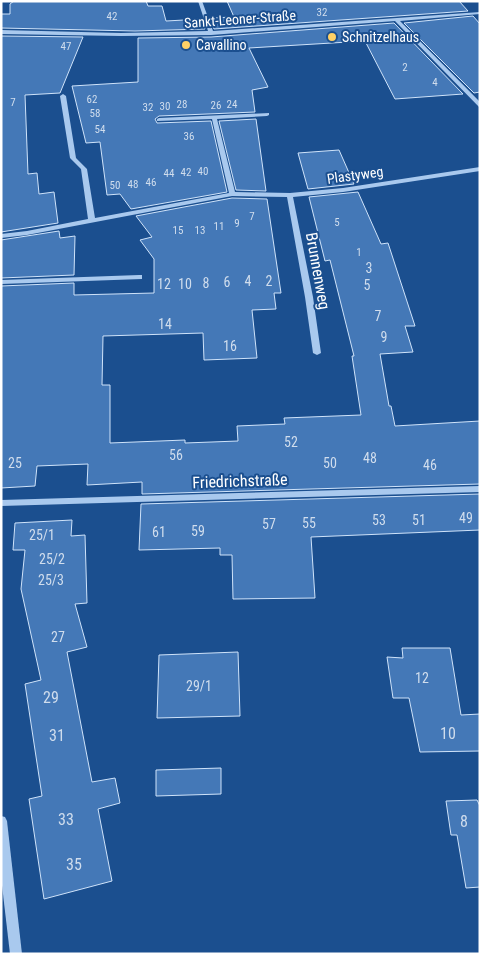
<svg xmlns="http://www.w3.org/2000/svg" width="481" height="955" font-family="'Roboto Condensed',sans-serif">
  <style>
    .building { fill: #4478b7; stroke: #cfe3fa }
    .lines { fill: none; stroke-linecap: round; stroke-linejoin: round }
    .minor { fill: #a9c9ee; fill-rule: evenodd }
    .poi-dot { fill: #ffd166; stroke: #1b4f8f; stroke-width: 2 }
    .labels { text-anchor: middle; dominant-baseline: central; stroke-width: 4; stroke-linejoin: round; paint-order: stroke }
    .far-number-label { font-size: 11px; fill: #d0dded }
    .far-street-label { font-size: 14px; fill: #fff; stroke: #1b4f8f }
    .far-poi-label { font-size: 14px; fill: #fff; stroke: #1b4f8f; text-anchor: start }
    .number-label { font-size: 14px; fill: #d0dded }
    .street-label { font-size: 16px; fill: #fff; stroke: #1b4f8f }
    .near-number-label { font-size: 16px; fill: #d0dded }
  </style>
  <rect width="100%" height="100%" fill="#1b4f8f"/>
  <!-- building -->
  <g class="building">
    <path d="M14,1H146L148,6H162L166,21L202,19L205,29L135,31L1,28V14H10V4Z"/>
    <path d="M227,1H459L468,11L214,29L210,18L234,17Z"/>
    <path d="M473,16L480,24V92L474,93L404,23Z"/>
    <path d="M394,23L463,94L395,99L365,41L249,48L268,87L252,90L255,112L159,116L155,119L157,123L211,121L227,192L131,209L120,194L107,195L100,142L86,143L72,86L138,82V38L211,37Z"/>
    <path d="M1,36L83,37L60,93L25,95L28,174L37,173L39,194L54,192L58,223L1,232Z"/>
    <path d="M256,119L266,191L236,190L219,121Z"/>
    <path d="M339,150L354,184L308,189L298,153Z"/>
    <path d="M358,192L381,244L388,243L415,326H405L413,352L380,354L389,406H391L395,426L480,421V484L142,494V482L87,485L88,464L37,466L35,486L1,488V286L74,283V295L154,293V259L140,240L152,237L136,216L232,198L267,199L281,293H274L276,309L252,310L257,358L204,360L203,333L103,336L102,385H110V443L185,440V443L238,441L237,426L285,424L284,418L361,415L352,356H354L330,260L325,261L309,197Z"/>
    <path d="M59,231L60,238L75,236L74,275L1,278V240Z"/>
    <path d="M480,494V530L311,537L315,598L233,599L232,555H220V548L139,550L141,504Z"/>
    <path d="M72,520L71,536L85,535L87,603L75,604L87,647L67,652L92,782L115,778L120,803L98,809L112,881L44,899L29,799L42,796L25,684L41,680L21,589L25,550H13L15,523Z"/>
    <path d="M402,648H450L461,715L480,714V751L420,752L409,698H393L387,657L403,658Z"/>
    <path d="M238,652L240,716L157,718L159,655Z"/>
    <path d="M221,768V794L156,796V770Z"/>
    <path d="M477,800L480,806V887L466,888L457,835H451L446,801Z"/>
  </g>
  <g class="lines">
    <!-- minor -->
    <g class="minor">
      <path d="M198,1H202L213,31L300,25L480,12V14L400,21L480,102V108L395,21L211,35L121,36L1,34V30L121,33L208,31Z"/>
      <path d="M63,94L66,96L76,158L87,169L95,218L229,193L212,119L157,121V119L159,118L269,113V115L267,116L217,119L235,192L290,193L343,188L480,167V171L343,192L293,197L313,297L321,353L317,355L313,353L305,297L287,197L232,196L27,235L1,238V234L27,231L88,219L81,169L70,158L60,96Z"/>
      <path d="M139,275H142V279L1,284V280Z"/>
      <path d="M480,486V492L1,506V500Z"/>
      <path d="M1,816L5,817L7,821L22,954H10L1,877Z"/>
    </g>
  </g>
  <!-- markers -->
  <g class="poi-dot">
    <circle cx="332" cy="37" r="5"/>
    <circle cx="186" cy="45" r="5"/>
  </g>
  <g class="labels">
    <!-- far-number labels -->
    <g class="far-number-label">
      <text x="322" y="12">32</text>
      <text x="112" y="16">42</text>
      <text x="66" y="46">47</text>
      <text x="405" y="67">2</text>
      <text x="435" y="82">4</text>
      <text x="92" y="99">62</text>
      <text x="13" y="102">7</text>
      <text x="182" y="104">28</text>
      <text x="232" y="104">24</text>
      <text x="216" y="105">26</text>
      <text x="165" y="106">30</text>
      <text x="148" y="107">32</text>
      <text x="95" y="113">58</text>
      <text x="100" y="129">54</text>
      <text x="189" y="136">36</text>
      <text x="203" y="171">40</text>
      <text x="186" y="172">42</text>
      <text x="169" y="173">44</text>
      <text x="151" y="182">46</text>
      <text x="133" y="184">48</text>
      <text x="115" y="185">50</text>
      <text x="252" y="216">7</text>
      <text x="337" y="222">5</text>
      <text x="237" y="223">9</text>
      <text x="219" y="226">11</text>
      <text x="178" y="230">15</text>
      <text x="200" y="230">13</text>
      <text x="359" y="252">1</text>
    </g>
    <!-- far-street labels -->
    <g class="far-street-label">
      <text transform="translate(240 19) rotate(-4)">Sankt-Leoner-Straße</text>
      <text transform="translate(355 175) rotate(-8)">Plastyweg</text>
    </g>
    <!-- far-poi labels -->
    <g class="far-poi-label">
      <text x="342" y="37">Schnitzelhaus</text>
      <text x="196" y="45">Cavallino</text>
    </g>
    <!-- number labels -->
    <g class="number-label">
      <text x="369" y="268">3</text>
      <text x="248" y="281">4</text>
      <text x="269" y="281">2</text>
      <text x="227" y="282">6</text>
      <text x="206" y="283">8</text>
      <text x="164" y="284">12</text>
      <text x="185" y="284">10</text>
      <text x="367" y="285">5</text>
      <text x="378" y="316">7</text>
      <text x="165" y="324">14</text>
      <text x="384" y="337">9</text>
      <text x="230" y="346">16</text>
      <text x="291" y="442">52</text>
      <text x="176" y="455">56</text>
      <text x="370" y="458">48</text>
      <text x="15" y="463">25</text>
      <text x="330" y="463">50</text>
      <text x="430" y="465">46</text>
      <text x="466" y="518">49</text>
      <text x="379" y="520">53</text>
      <text x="419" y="520">51</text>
      <text x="309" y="523">55</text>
      <text x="269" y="524">57</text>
      <text x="198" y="531">59</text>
      <text x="159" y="532">61</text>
      <text x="42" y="535">25/1</text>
      <text x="52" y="559">25/2</text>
      <text x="51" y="580">25/3</text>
      <text x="58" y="637">27</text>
      <text x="422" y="678">12</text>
      <text x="199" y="686">29/1</text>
    </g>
    <!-- street labels -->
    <g class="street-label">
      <text transform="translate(318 271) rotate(80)">Brunnenweg</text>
      <text transform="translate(240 481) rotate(-2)">Friedrichstraße</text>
    </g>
    <!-- near-number labels -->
    <g class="near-number-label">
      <text x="51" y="697">29</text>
      <text x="448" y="733">10</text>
      <text x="57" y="735">31</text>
      <text x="66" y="819">33</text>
      <text x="464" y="821">8</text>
      <text x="74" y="864">35</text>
    </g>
  </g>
  <!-- border -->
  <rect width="481" height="955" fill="none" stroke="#ffffff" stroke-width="5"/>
</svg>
